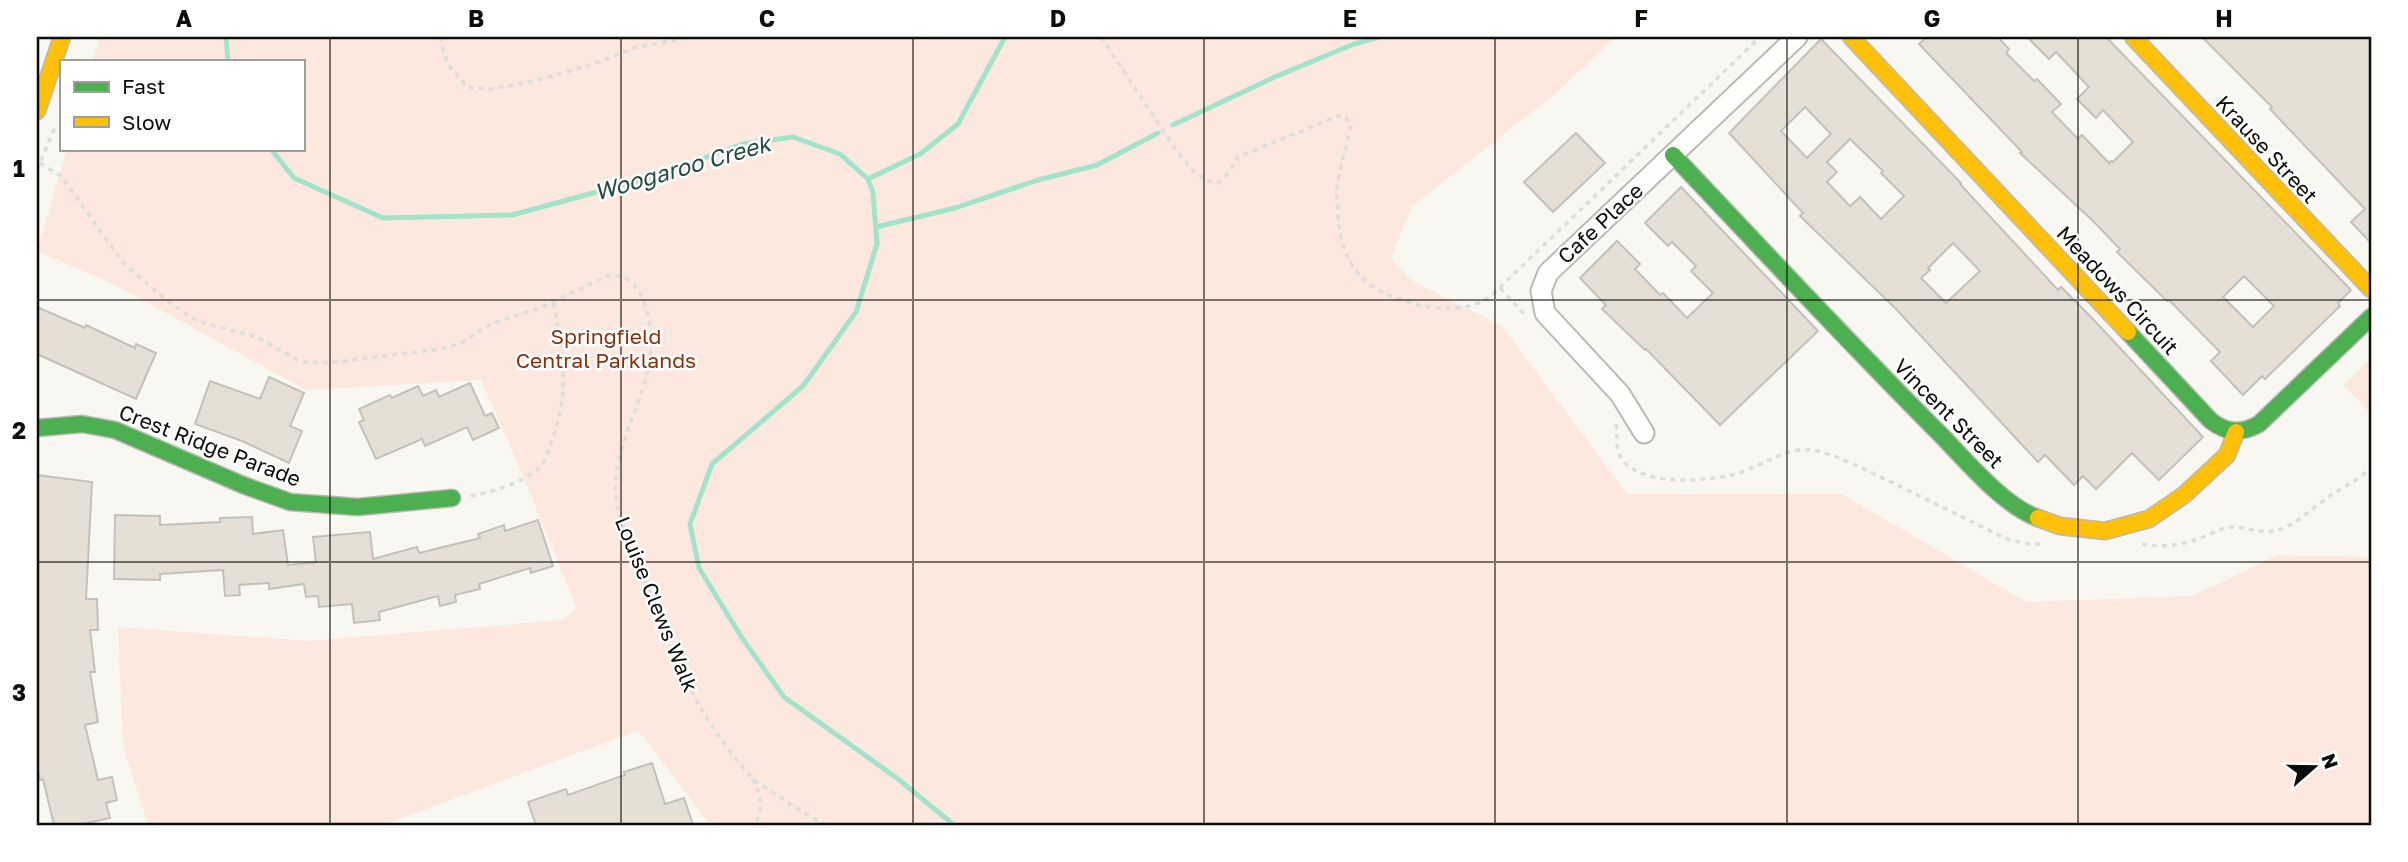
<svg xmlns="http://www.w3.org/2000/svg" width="2408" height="862" font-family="'Golos Text',sans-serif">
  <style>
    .green { fill: #fce8de }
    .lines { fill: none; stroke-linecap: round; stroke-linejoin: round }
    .stream { stroke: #a2e3cb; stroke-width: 5 }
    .building { fill: #e6dfd5; stroke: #c2c1bc; stroke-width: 2; fill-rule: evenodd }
    .street-casing { stroke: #babab5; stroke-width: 23 }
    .fast-casing { stroke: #babab5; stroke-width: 19 }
    .slow-casing { stroke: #babab5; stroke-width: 19 }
    .path { stroke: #dededc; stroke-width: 3.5; stroke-dasharray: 5 5; stroke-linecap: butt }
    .street { stroke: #fefefd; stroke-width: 19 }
    .fast { stroke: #4caf50; stroke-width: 16 }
    .slow { stroke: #ffc107; stroke-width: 16 }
    .grid { fill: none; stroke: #0c0c08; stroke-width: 2; stroke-opacity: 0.55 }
    .labels { text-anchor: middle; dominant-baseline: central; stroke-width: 5; stroke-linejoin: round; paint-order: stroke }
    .street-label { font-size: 21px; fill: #0c0c08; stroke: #fff }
    .park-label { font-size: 21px; fill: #8a2f09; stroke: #fff }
    .water-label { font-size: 23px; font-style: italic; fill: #224c3e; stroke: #fff }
    .neatline { fill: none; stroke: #0c0c08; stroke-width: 2.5 }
    .grid-label { font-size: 23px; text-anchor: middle; font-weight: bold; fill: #0c0c08 }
  </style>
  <rect width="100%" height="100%" fill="#f8f7f1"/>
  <!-- green -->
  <g class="green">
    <path d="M100,37H1616L1554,95L1412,206L1391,258L1412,281L1502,326L1627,494H1842L2026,602L2193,596L2277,555L2364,557L2371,560V825H710L643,736L637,731L383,825H148L123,746L118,627L308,641L564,620L576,607L524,478L481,380L306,390L113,284L37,251L67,149H303V61H93Z"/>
    <path d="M2371,358V414L2344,385Z"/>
  </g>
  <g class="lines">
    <!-- stream -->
    <g class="stream">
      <path d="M226,37L228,61"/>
      <path d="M1173,125L1277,76L1354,44L1379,37"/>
      <path d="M271,149L294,178L383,218L512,215L652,177L743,144L793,137L840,154L868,179L873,193L877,244L856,312L803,386L712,464L690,524L699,568L742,638L784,697L898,779L954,825"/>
      <path d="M868,179L920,154L958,124L1005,37"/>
      <path d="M876,227L955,208L1038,180L1097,165L1158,133"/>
    </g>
  </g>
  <!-- building -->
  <g class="building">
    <path d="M1927,37H1998L2009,49L2006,53L2034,81L2037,79L2061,104L2052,112L2078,139L2082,135L2109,163L2111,161L2113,162L2133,142L2103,110L2096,118L2077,99L2089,87L2056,52L2049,59L2027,37H2106L2351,290L2338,303L2340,306L2265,379L2262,376L2243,395L2211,361L2220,352L2169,300L2167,301L2117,252L2120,249L2093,221L2020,153L2022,152L1919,44ZM2244,276L2274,306L2253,327L2223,297Z"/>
    <path d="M2202,37H2371V243L2351,222L2365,209L2270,109L2272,107Z"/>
    <path d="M1821,39L1961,183L1960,184L2058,290L2061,287L2092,318L2203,437L2159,480L2132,453L2096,489L2083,476L2074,485L2045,455L2038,462L1896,309L1800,216L1803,213L1729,133ZM1805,107L1831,134L1807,158L1781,131ZM1850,139L1883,171L1881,173L1904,196L1881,219L1860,197L1850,206L1827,182L1837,172L1827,162ZM1953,243L1980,271L1946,303L1921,278L1930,270L1928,268Z"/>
    <path d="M1576,133L1605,163L1553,212L1524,182Z"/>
    <path d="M1681,187L1818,331L1720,425L1646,349L1645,350L1602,309L1606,305L1580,278L1617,241L1640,264L1635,269L1660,295L1663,293L1687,318L1713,293L1691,271L1696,266L1672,242L1668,246L1645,223Z"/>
    <path d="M37,307L85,328L86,325L135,348L136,344L156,353L136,399L37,354Z"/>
    <path d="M269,377L304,393L290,426L302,431L289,463L242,441L195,424L210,381L260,399Z"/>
    <path d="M470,383L485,416L492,413L499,428L473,440L467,427L425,446L422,439L376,459L359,422L364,420L359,409L390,395L392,398L418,386L423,396L436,390L439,397Z"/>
    <path d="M37,475L92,482L86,599H97L98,630H90L95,672H90L98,722L85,725L98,780L112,777L117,800L106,803L110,818L78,825H54L43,779L40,780L37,767Z"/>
    <path d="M115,515L160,516V525L220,522V518L252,517L253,534L283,530L288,565L316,562L313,537L370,532L373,559L417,547L419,553L480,538L478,534L504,525L505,531L538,520L553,566L531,573L530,568L479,584L480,589L455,595L456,602L440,606L438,596L379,612L380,620L354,623L352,604L319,607L318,596L306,597L304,584L269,589V583L239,585L240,595L225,596L223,570L160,574V580L114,579Z"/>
    <path d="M652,763L665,804L684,798L693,825H536L528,802L566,789L568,795L625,775L624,772Z"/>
  </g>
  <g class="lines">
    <!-- street casing -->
    <g class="street-casing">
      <path id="street" d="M1644,433L1620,394L1545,313L1541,291L1548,273L1797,37"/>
    </g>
    <!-- fast casing -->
    <g class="fast-casing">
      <g id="fast">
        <path d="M1673,155C1761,248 1848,342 1938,432C1964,458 2003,506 2038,518"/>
        <path d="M2128,332L2211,421C2227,433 2241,434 2259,424L2371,317"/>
        <path d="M37,428L82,424L115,430L243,485L290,502L358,507L452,498"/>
      </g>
    </g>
    <!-- slow casing -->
    <g class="slow-casing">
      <g id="slow">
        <path d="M1851,37L2128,332"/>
        <path d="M2133,37L2371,289"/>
        <path d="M37,111L62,37"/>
        <path d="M2038,518L2060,526L2105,531L2149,519L2184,495L2227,455L2236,432"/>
      </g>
    </g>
    <!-- path -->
    <g class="path">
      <path d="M440,37L447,63L467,87L493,89L543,79L587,66L637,47L692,37"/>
      <path d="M1101,37L1172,144L1192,170L1208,181L1218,183L1227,175L1238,157L1338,116L1345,117L1351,125C1347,145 1340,167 1337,187C1336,196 1338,206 1338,214C1341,270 1367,292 1419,305C1443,310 1470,311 1491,296L1760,37"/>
      <path d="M40,163L61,176L124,264L169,302L197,321L257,337L301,362L329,363L439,349L459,344L491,324L539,308L607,276C633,271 645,298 649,320C660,373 626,418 617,469C615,481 615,494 617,506C622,530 634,553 643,576C659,615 674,656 693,694C708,723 729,752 751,777C755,782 762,785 768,789C787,802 806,815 827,825"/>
      <path d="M37,170L55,127"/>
      <path d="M1500,288L1527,317"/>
      <path d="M1616,424C1618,433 1616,443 1618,451C1629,487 1702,482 1731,475C1760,469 1786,444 1817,451C1843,457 1867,471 1891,482C1930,501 1968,520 2007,539L2029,544H2044"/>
      <path d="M471,496C493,492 523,483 540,467C546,462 548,450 551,443C571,391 563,353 553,301"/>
      <path d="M2142,544C2161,547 2177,546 2195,540C2205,537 2215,531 2225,528C2242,524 2256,534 2273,531C2293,528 2307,512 2323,501C2339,488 2356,483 2371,467"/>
      <path d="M752,779C761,795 764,808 755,825"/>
    </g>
    <!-- street -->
    <use href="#street" class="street"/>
    <!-- fast -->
    <use href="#fast" class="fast"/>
    <!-- slow -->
    <use href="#slow" class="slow"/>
  </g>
  <!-- grid -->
  <path class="grid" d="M330,37V825M621,37V825M913,37V825M1204,37V825M1495,37V825M1787,37V825M2078,37V825M37,300H2371M37,562H2371"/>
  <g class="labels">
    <!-- street labels -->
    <g class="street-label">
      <text transform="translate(2267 149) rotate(47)">Krause Street</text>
      <text transform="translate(1600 223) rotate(-43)">Cafe Place</text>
      <text transform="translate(2118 290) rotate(47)">Meadows Circuit</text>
      <text transform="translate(1949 413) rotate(45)">Vincent Street</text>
      <text transform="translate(210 445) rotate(21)">Crest Ridge Parade</text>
      <text transform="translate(657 604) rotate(68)">Louise Clews Walk</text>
    </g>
    <!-- park labels -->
    <g class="park-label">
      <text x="606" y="336">Springfield<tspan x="606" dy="24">Central Parklands</tspan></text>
    </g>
    <!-- water labels -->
    <g class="water-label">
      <text transform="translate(682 167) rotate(-16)">Woogaroo Creek</text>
    </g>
  </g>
  <!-- border -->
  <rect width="2408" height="862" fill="none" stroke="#ffffff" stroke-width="77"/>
  <!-- legend -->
  <rect x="60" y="60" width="245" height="91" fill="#ffffff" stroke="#9e9e9c" stroke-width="2"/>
  <rect x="74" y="82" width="35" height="10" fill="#4caf50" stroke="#9e9e9c" stroke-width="2"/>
  <text x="122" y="94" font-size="21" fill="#0c0c08">Fast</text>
  <rect x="74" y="117" width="35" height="10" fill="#ffc107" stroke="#9e9e9c" stroke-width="2"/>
  <text x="122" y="130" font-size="21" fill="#0c0c08">Slow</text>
  <!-- north arrow -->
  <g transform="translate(2314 767) rotate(70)" stroke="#ffffff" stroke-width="5" paint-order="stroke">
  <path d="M0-5L12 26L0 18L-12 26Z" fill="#0c0c08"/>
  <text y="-10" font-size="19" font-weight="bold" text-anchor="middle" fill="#0c0c08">N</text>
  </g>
  <rect x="38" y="38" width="2332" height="786" class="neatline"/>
  <g class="grid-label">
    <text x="184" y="27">A</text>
    <text x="476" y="27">B</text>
    <text x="767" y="27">C</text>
    <text x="1058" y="27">D</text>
    <text x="1350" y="27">E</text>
    <text x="1641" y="27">F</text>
    <text x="1932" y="27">G</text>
    <text x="2224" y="27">H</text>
    <text x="19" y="177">1</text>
    <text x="19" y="439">2</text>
    <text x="19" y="701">3</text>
  </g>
</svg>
